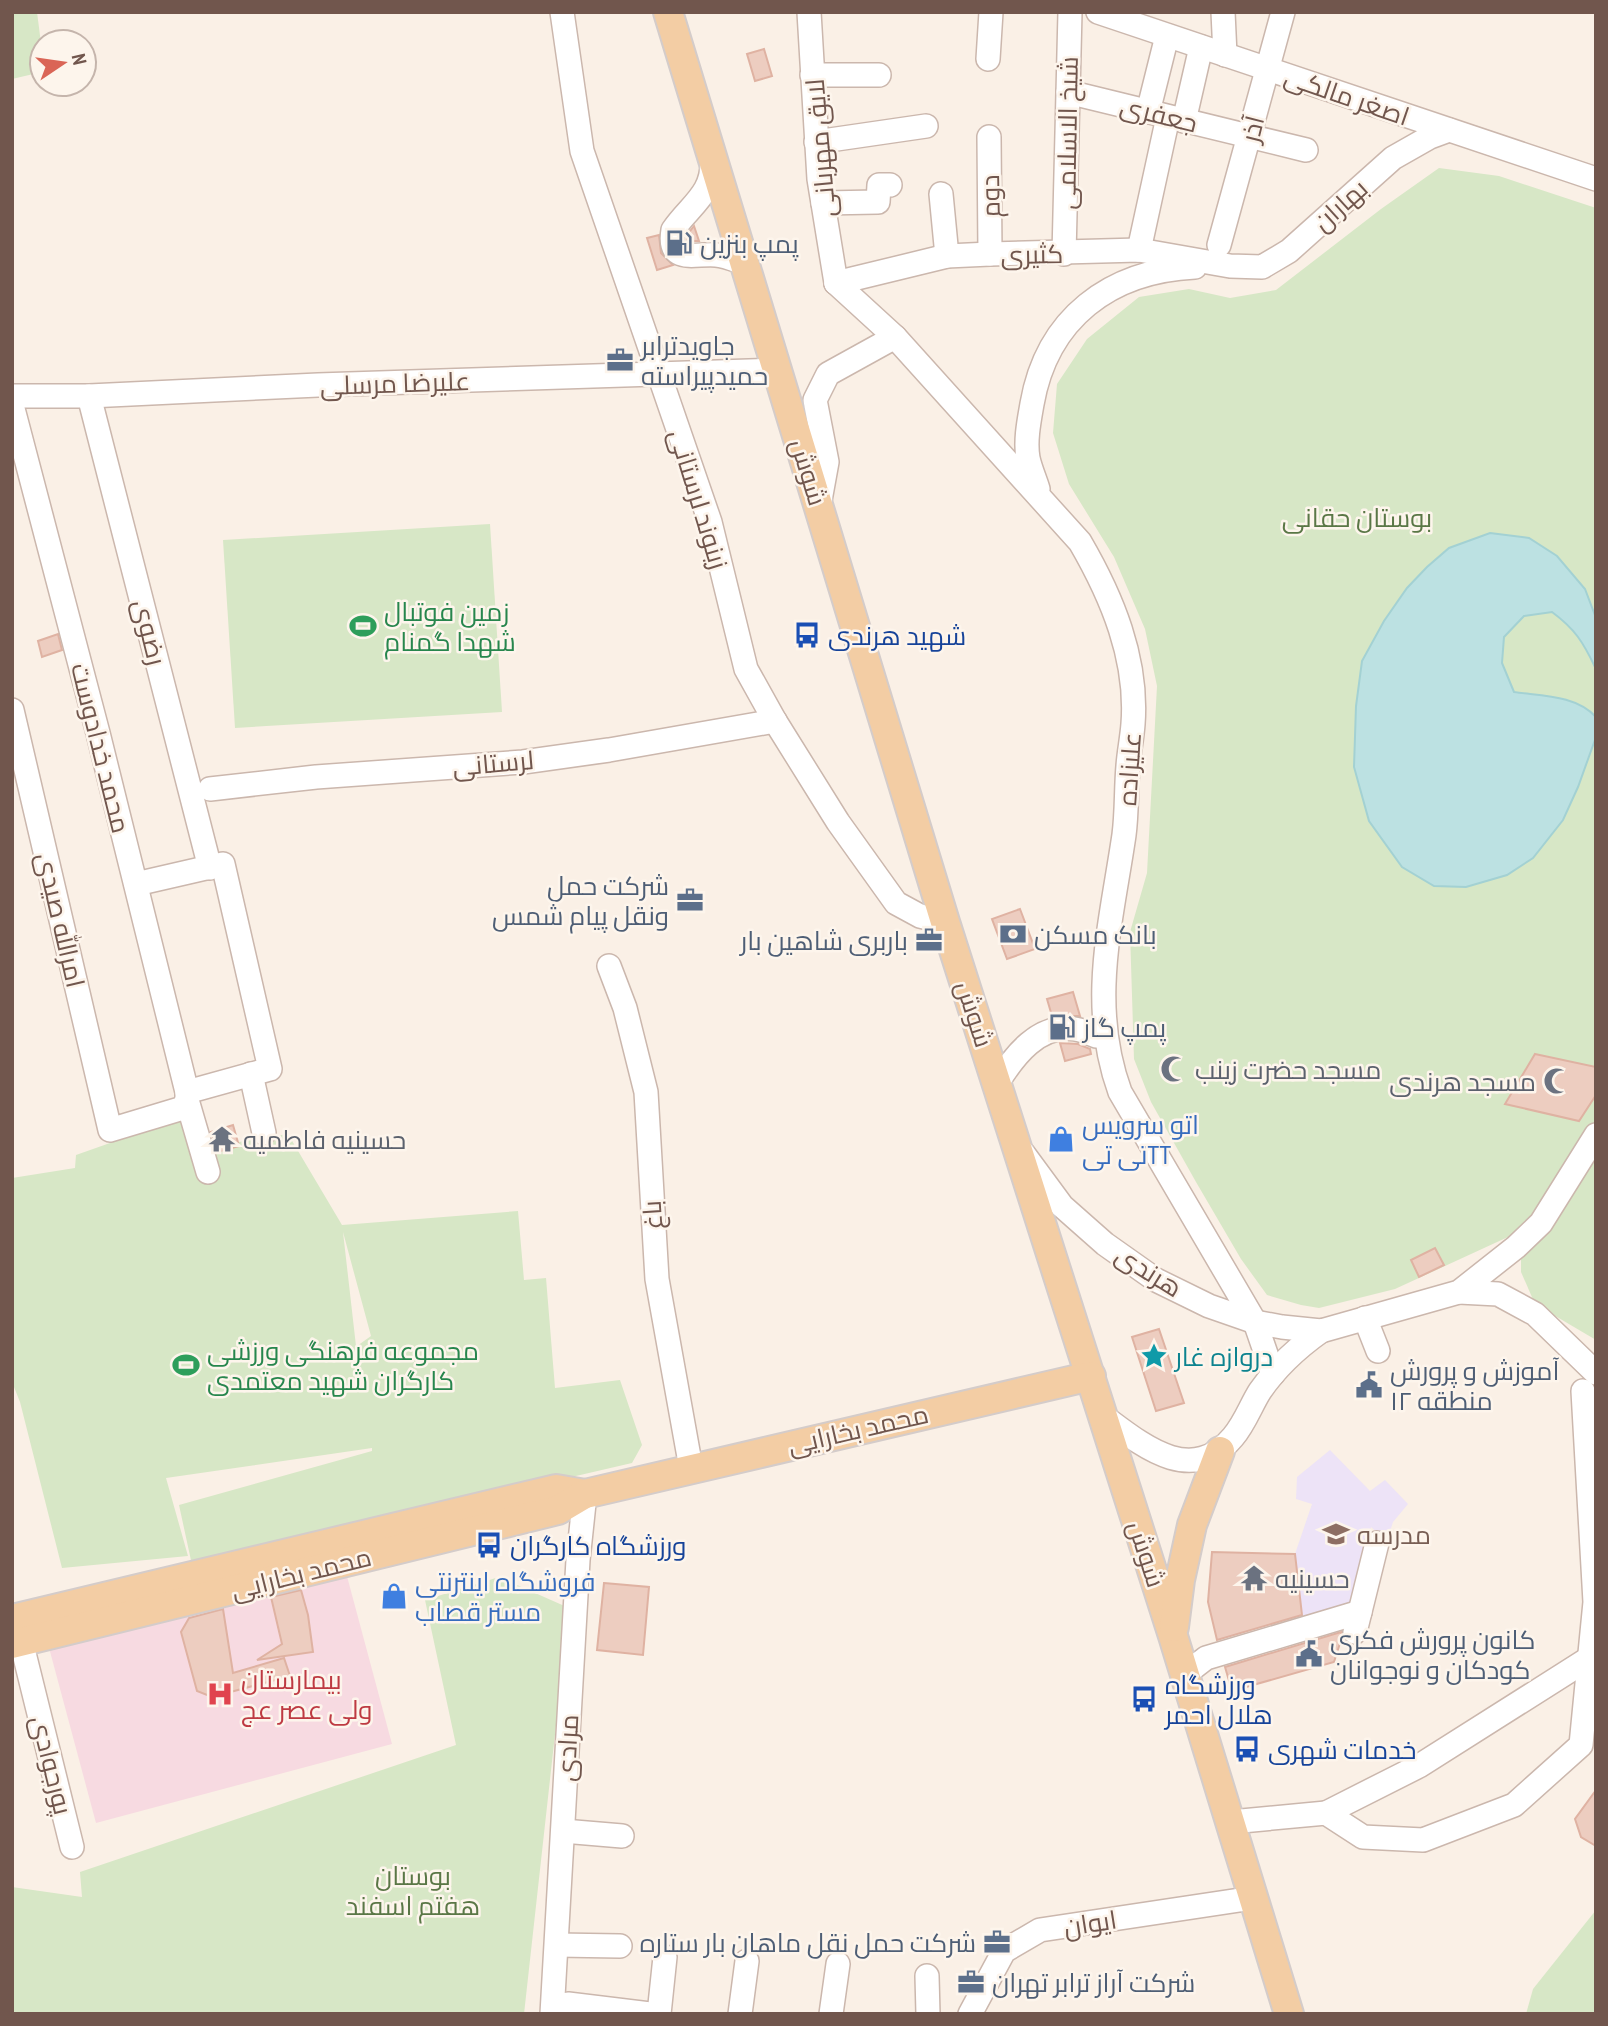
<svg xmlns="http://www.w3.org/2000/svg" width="1608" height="2026" font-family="'PT Sans Narrow',Cairo,sans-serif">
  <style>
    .education { fill: #ede3f7 }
    .medical { fill: #f7dae1 }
    .green { fill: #d7e7c6; fill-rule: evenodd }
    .water { fill: #bce1e2; stroke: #a3d1d3; stroke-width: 2 }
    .building { fill: #edcdc0; stroke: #dfb2a2; stroke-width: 2 }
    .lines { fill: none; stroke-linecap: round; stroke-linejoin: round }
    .minor-casing { stroke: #cbb7ad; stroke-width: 26 }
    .major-casing { stroke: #d4ccca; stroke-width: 32 }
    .minor { stroke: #fff; stroke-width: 23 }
    .major { stroke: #f3cda4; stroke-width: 28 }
    .labels { text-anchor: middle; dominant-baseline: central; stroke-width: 5; stroke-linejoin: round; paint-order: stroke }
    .street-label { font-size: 26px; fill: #71564d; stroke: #fdf5ec }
    .service-label { font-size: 26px; fill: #4e5e75; stroke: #fdf5ec; text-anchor: start }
    .park-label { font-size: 26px; fill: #5a7746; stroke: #fdf5ec }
    .leisure-label { font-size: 26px; fill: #27864d; stroke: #fdf5ec; text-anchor: start }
    .transit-label { font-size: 26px; fill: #164399; stroke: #fdf5ec; text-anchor: start }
    .worship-label { font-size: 26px; fill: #5b616d; stroke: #fdf5ec; text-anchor: start }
    .shop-label { font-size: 26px; fill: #366cbe; stroke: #fdf5ec; text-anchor: start }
    .culture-label { font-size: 26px; fill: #0d838f; stroke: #fdf5ec; text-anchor: start }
    .education-label { font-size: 26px; fill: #785e54; stroke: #fdf5ec; text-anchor: start }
    .health-label { font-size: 26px; fill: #be3a42; stroke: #fdf5ec; text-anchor: start }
  </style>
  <rect width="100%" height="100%" fill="#faf0e6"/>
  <!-- education -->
  <path class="education" d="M1330,1450L1370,1491L1385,1480L1408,1504L1393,1522L1387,1541L1371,1527L1352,1604L1303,1620L1295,1554L1312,1504L1296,1499L1297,1477Z"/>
  <!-- medical -->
  <path class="medical" d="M344,1565L392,1744L96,1823L48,1644Z"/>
  <!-- green -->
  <g class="green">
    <path d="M12,12H37L42,51V72L12,79Z"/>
    <path d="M1439,168L1499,176L1596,208V1121L1549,1202L1508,1237L1395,1289L1319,1308L1301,1305L1267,1295L1241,1259L1196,1182L1151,1102L1134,1059L1130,932L1147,873L1157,686L1145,629L1114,557L1069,484L1053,433L1057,384L1087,339L1139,297L1189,289L1230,298L1276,290L1381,209Z"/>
    <path d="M490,524L502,712L235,728L223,540Z"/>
    <path d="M185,1113L189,1150L288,1134L342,1225L518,1211L524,1280L546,1278L555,1388L620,1380L642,1445L632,1463L192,1565L179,1505L372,1451V1448L166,1478L188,1556L62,1568L20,1402L12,1382V1178L75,1168L76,1155L110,1143L109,1137ZM343,1232L371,1336L357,1346H356Z"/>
    <path d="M1596,1150V1340L1535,1304L1521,1272V1257Z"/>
    <path d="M499,1577L569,1608L524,2014H12V1887L82,1897L80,1872L456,1745L425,1600Z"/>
    <path d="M1596,1910V2014H1526L1533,1989Z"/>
  </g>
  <!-- water -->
  <path class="water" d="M1490,533L1529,538L1557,556L1585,589L1596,618L1595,667C1583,642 1575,629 1552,612L1524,616L1504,637L1502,663L1514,692C1542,696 1576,695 1596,717V737L1578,787L1563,820L1533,858L1507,875L1466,887L1434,886L1402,867L1369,821L1354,767L1356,706L1362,661L1384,621L1407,588L1427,567L1449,548Z"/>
  <!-- building -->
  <g class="building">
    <path d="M764,49L772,76L755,81L747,54Z"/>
    <path d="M694,226L699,241H687V235Z"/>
    <path d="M659,235L661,253L673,265L657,270L647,238Z"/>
    <path d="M58,634L62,650L42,657L38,641Z"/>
    <path d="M1020,909L1035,949L1007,959L992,919Z"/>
    <path d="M1073,992L1080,1016H1052L1047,999Z"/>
    <path d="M1060,1043L1078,1044L1090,1049L1091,1054L1065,1061Z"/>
    <path d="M1535,1054L1596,1067V1095L1579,1121L1505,1104Z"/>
    <path d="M233,1125L239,1146L217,1152L211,1132Z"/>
    <path d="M1435,1248L1444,1265L1419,1277L1411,1260Z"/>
    <path d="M1159,1329L1184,1403L1156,1411L1132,1337Z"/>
    <path d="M1212,1552L1295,1554L1302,1615L1217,1640L1208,1602Z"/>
    <path d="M604,1583L649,1587L643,1655L597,1650Z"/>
    <path d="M301,1590L308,1615L313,1652L257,1660L282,1644L271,1597Z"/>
    <path d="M223,1609L233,1673L284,1658L290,1676L212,1697L197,1691L181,1632L189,1618Z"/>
    <path d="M1341,1632L1342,1637L1334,1662L1232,1691L1225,1667Z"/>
    <path d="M1596,1790V1846L1581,1837L1575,1819Z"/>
  </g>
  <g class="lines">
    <!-- minor casing -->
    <g class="minor-casing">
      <g id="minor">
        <path d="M562,12L582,151L710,522L746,669L775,721L838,822L896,903L920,916L945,922"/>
        <path d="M809,12L819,179L836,283"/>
        <path d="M1098,12L1596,179"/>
        <path d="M1223,12L1225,55"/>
        <path d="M988,59L991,12"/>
        <path d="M812,75H879"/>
        <path d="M1068,92L1306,150"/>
        <path d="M1148,112L1167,36"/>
        <path d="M1184,121L1201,47"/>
        <path d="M989,137L990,254"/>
        <path d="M816,142L926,126"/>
        <path d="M712,159C714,194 690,205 673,230C667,265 695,253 716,255C726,256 735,260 744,263"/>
        <path d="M941,194L947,256"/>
        <path d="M823,203L878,202L879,185H890"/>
        <path d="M1219,245L1283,12"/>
        <path d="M1139,250L1168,117"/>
        <path d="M1064,254L1070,12"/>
        <path d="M836,283L895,337L1080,542C1112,597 1138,659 1133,724C1132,738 1129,752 1128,766C1126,789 1127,812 1124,835C1111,924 1088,1004 1120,1092L1255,1322L1273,1374"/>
        <path d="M836,283L947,256L990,254L1139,250L1230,266L1262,267L1289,251L1393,158L1430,137L1449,130"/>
        <path d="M12,396H89L318,385L778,370"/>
        <path d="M89,396L210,868"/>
        <path d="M12,405L98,733L187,1092"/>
        <path d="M1038,489C1035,479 1030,468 1028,458C1025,441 1029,421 1032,404C1047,318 1110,271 1195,267"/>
        <path d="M819,506L827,462L815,400L828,374L895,337"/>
        <path d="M12,710L110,1130L183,1108L187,1100V1092L270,1069L223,864L136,884"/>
        <path d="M210,789L316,777L523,762L609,750L775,721"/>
        <path d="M609,966L625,1008L646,1092L657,1279L691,1468"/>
        <path d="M251,1074L264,1133"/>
        <path d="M998,1082C1014,1056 1039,1023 1075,1029C1081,1030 1089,1033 1096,1036"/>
        <path d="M187,1100L208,1172"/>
        <path d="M1023,1153L1062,1206L1105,1244L1156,1280L1209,1306L1255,1322L1282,1327L1321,1331L1459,1292L1516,1247L1541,1223L1596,1135"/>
        <path d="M1459,1292L1498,1294L1535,1314L1596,1373"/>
        <path d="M1365,1318L1378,1351"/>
        <path d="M1103,1416C1142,1445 1191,1487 1233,1437C1245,1423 1251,1405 1260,1391C1277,1366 1297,1348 1321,1331"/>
        <path d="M1355,1632L1377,1543"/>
        <path d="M21,1641L72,1847"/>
        <path d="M1184,1675L1206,1658L1360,1612"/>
        <path d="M1326,1813L1419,1766L1588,1659"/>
        <path d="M1231,1822L1326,1813L1363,1837L1423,1840L1514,1805L1581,1745L1595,1602L1583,1391"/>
        <path d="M563,1831L622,1836"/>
        <path d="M557,1945L620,1946"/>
        <path d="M927,1976L928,2014"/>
        <path d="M568,2004L650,2014"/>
        <path d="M552,2014L578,1560L585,1494"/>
        <path d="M659,2014L665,1957"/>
        <path d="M740,2014L747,1961"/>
        <path d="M831,2014L838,1964"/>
        <path d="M970,2014L1004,1951L1040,1930L1253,1898"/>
      </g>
    </g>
    <!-- major casing -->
    <g class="major-casing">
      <g id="major">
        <path d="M668,12L945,922L1173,1636L1289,2014"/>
        <path d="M12,1619L556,1489L585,1494"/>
        <path d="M1174,1627L1180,1580L1192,1525L1220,1451"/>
        <path d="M12,1644L558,1510L585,1494L1091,1376"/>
      </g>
    </g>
    <!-- minor -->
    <use href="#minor" class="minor"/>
    <!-- major -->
    <use href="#major" class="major"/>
  </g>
  <!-- icons -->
  <defs>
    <g id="fuel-bare" transform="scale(2.1)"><path d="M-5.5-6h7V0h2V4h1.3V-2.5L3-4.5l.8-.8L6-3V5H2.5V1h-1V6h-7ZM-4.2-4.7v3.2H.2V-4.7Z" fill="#5c6f8a" stroke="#fdf5ec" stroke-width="2.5" paint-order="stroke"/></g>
    <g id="office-bare" transform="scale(2.1)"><path d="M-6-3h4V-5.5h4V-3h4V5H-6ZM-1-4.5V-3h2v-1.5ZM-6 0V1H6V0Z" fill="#5c6f8a" stroke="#fdf5ec" stroke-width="2.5" paint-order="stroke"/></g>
    <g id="stadium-bare" transform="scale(2.1)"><path d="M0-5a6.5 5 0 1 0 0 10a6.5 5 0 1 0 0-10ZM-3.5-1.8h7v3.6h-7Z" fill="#2e9e5b" stroke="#fdf5ec" stroke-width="2.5" paint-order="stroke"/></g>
    <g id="bus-bare" transform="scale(2.1)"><path d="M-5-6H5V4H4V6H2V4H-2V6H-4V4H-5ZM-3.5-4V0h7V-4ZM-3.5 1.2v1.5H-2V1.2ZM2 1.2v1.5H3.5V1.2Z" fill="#1a4fb4" stroke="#fdf5ec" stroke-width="2.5" paint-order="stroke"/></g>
    <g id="bank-bare" transform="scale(2.1)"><path d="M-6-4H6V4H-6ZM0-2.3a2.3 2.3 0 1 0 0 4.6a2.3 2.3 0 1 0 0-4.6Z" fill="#5c6f8a" stroke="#fdf5ec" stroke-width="2.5" paint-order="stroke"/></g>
    <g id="mosque-bare" transform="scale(2.1)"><path d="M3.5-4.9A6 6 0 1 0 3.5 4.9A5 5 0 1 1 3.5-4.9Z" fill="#6b7280" stroke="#fdf5ec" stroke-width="2.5" paint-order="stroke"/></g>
    <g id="temple-bare" transform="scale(2.1)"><path d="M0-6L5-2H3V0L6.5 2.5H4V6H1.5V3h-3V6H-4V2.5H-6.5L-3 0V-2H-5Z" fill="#6b7280" stroke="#fdf5ec" stroke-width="2.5" paint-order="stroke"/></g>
    <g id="shop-bare" transform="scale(2.1)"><path d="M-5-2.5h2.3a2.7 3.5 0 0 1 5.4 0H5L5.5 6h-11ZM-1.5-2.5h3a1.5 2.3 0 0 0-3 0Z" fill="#3f7fe0" stroke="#fdf5ec" stroke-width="2.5" paint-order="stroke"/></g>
    <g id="sight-bare" transform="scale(2.1)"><path d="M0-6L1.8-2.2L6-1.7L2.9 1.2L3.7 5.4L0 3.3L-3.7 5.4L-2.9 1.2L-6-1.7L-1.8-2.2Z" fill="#0f9aa8" stroke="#fdf5ec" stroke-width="2.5" paint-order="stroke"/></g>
    <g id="civic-bare" transform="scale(2.1)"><path d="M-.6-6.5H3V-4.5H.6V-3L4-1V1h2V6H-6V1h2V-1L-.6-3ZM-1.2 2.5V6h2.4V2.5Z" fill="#5c6f8a" stroke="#fdf5ec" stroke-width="2.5" paint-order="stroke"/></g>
    <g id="school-bare" transform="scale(2.1)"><path d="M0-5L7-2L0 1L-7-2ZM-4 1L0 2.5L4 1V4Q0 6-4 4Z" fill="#8d6e63" stroke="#fdf5ec" stroke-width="2.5" paint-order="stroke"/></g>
    <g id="hospital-bare" transform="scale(2.1)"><path d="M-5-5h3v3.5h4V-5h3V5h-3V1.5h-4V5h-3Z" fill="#e0444e" stroke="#fdf5ec" stroke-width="2.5" paint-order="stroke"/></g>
  </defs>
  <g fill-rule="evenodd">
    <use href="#fuel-bare" x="679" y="243"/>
    <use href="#office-bare" x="620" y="360"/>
    <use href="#stadium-bare" x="363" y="626"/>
    <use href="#bus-bare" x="807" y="635"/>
    <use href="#office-bare" x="690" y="900"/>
    <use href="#bank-bare" x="1013" y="934"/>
    <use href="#office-bare" x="929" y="940"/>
    <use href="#fuel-bare" x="1062" y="1027"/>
    <use href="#mosque-bare" x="1174" y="1069"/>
    <use href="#mosque-bare" x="1557" y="1081"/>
    <use href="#temple-bare" x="222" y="1139"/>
    <use href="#shop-bare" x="1061" y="1139"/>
    <use href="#sight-bare" x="1154" y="1356"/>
    <use href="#stadium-bare" x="186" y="1365"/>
    <use href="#civic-bare" x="1369" y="1385"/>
    <use href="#school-bare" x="1336" y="1534"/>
    <use href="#bus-bare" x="489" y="1545"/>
    <use href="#temple-bare" x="1254" y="1578"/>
    <use href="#shop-bare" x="394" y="1596"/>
    <use href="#civic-bare" x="1309" y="1654"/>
    <use href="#hospital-bare" x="220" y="1694"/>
    <use href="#bus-bare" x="1144" y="1699"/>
    <use href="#bus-bare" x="1247" y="1749"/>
    <use href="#office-bare" x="997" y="1942"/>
    <use href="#office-bare" x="971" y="1982"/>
  </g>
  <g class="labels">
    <!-- street labels -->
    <g class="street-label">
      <text transform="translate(1347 96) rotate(19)">اصغر مالکی</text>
      <text transform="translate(1159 114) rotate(14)">جعفری</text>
      <text transform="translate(1252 129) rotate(-76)">آذر</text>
      <text transform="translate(1067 133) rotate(-89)">شیخ الاسلامی</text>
      <text transform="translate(820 148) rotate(-95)">لایق مهربانی</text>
      <text transform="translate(990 196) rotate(-91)">دوم</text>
      <text transform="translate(1340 205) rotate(-42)">بهاران</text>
      <text transform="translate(1032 254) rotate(-1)">کثیری</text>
      <text transform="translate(395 383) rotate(-2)">علیرضا مرسلی</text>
      <text transform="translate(809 472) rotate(73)">شوش</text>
      <text transform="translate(699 499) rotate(73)">زینوند لرستانی</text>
      <text transform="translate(150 632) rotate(76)">رضوی</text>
      <text transform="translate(101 748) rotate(76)">محمد خدادوست</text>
      <text transform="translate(493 763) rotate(-5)">لرستانی</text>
      <text transform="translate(1129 769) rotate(-86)">علیزاده</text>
      <text transform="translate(61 920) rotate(77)">امرالله صیدی</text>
      <text transform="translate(975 1014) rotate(72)">شوش</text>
      <text transform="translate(652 1215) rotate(-94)">باغ</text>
      <text transform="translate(1149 1271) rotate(32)">هرندی</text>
      <text transform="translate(858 1429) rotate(-13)">محمد بخارایی</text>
      <text transform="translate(1147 1554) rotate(72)">شوش</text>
      <text transform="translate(301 1573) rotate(-14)">محمد بخارایی</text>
      <text transform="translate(567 1748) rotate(-87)">مرادی</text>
      <text transform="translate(52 1765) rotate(76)">پورجوادی</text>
      <text transform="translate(1090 1923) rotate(-9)">ایوان</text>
    </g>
    <!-- service labels -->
    <g class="service-label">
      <text x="700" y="243">پمپ بنزین</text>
      <text x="641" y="345">جاویدترابر<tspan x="641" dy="30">حمیدپیراسته</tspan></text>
      <text x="669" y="885" text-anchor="end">شرکت حمل<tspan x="669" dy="30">ونقل پیام شمس</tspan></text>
      <text x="1034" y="934">بانک مسکن</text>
      <text x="908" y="940" text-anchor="end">باربری شاهین بار</text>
      <text x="1083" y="1027">پمپ گاز</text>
      <text x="1390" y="1370">آموزش و پرورش<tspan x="1390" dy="30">منطقه ۱۲</tspan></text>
      <text x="1330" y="1639">کانون پرورش فکری<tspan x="1330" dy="30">کودکان و نوجوانان</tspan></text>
      <text x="976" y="1942" text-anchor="end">شرکت حمل نقل ماهان بار ستاره</text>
      <text x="992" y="1982">شرکت آراز ترابر تهران</text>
    </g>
    <!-- park labels -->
    <g class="park-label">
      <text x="1357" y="517">بوستان حقانی</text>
      <text x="413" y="1875">بوستان<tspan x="413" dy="30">هفتم اسفند</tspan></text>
    </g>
    <!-- leisure labels -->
    <g class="leisure-label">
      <text x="384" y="611">زمین فوتبال<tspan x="384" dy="30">شهدا گمنام</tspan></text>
      <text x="207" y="1350">مجموعه فرهنگی ورزشی<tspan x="207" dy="30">کارگران شهید معتمدی</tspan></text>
    </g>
    <!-- transit labels -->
    <g class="transit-label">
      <text x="828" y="635">شهید هرندی</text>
      <text x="510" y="1545">ورزشگاه کارگران</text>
      <text x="1165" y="1684">ورزشگاه<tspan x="1165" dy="30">هلال احمر</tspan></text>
      <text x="1268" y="1749">خدمات شهری</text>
    </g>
    <!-- worship labels -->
    <g class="worship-label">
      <text x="1195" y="1069">مسجد حضرت زینب</text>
      <text x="1536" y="1081" text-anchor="end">مسجد هرندی</text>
      <text x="243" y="1139">حسینیه فاطمیه</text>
      <text x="1275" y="1578">حسینیه</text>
    </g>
    <!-- shop labels -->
    <g class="shop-label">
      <text x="1082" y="1124">اتو سرویس<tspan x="1082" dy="30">تی تیTT</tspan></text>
      <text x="415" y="1581">فروشگاه اینترنتی<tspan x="415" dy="30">مستر قصاب</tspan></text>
    </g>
    <!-- culture labels -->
    <g class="culture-label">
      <text x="1175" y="1356">دروازه غار</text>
    </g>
    <!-- education labels -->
    <g class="education-label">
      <text x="1357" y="1534">مدرسه</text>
    </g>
    <!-- health labels -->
    <g class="health-label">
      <text x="241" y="1679">بیمارستان<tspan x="241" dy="30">ولی عصر عج</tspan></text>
    </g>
  </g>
  <!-- border -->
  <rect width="1608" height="2026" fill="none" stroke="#71564d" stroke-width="28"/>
  <!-- north arrow -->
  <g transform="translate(63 63) rotate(77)"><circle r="33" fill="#fdf5ec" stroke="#c5b5ac" stroke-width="2"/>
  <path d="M0-5L12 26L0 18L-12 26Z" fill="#da6556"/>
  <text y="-10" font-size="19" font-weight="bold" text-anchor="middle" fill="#71564d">N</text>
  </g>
</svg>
